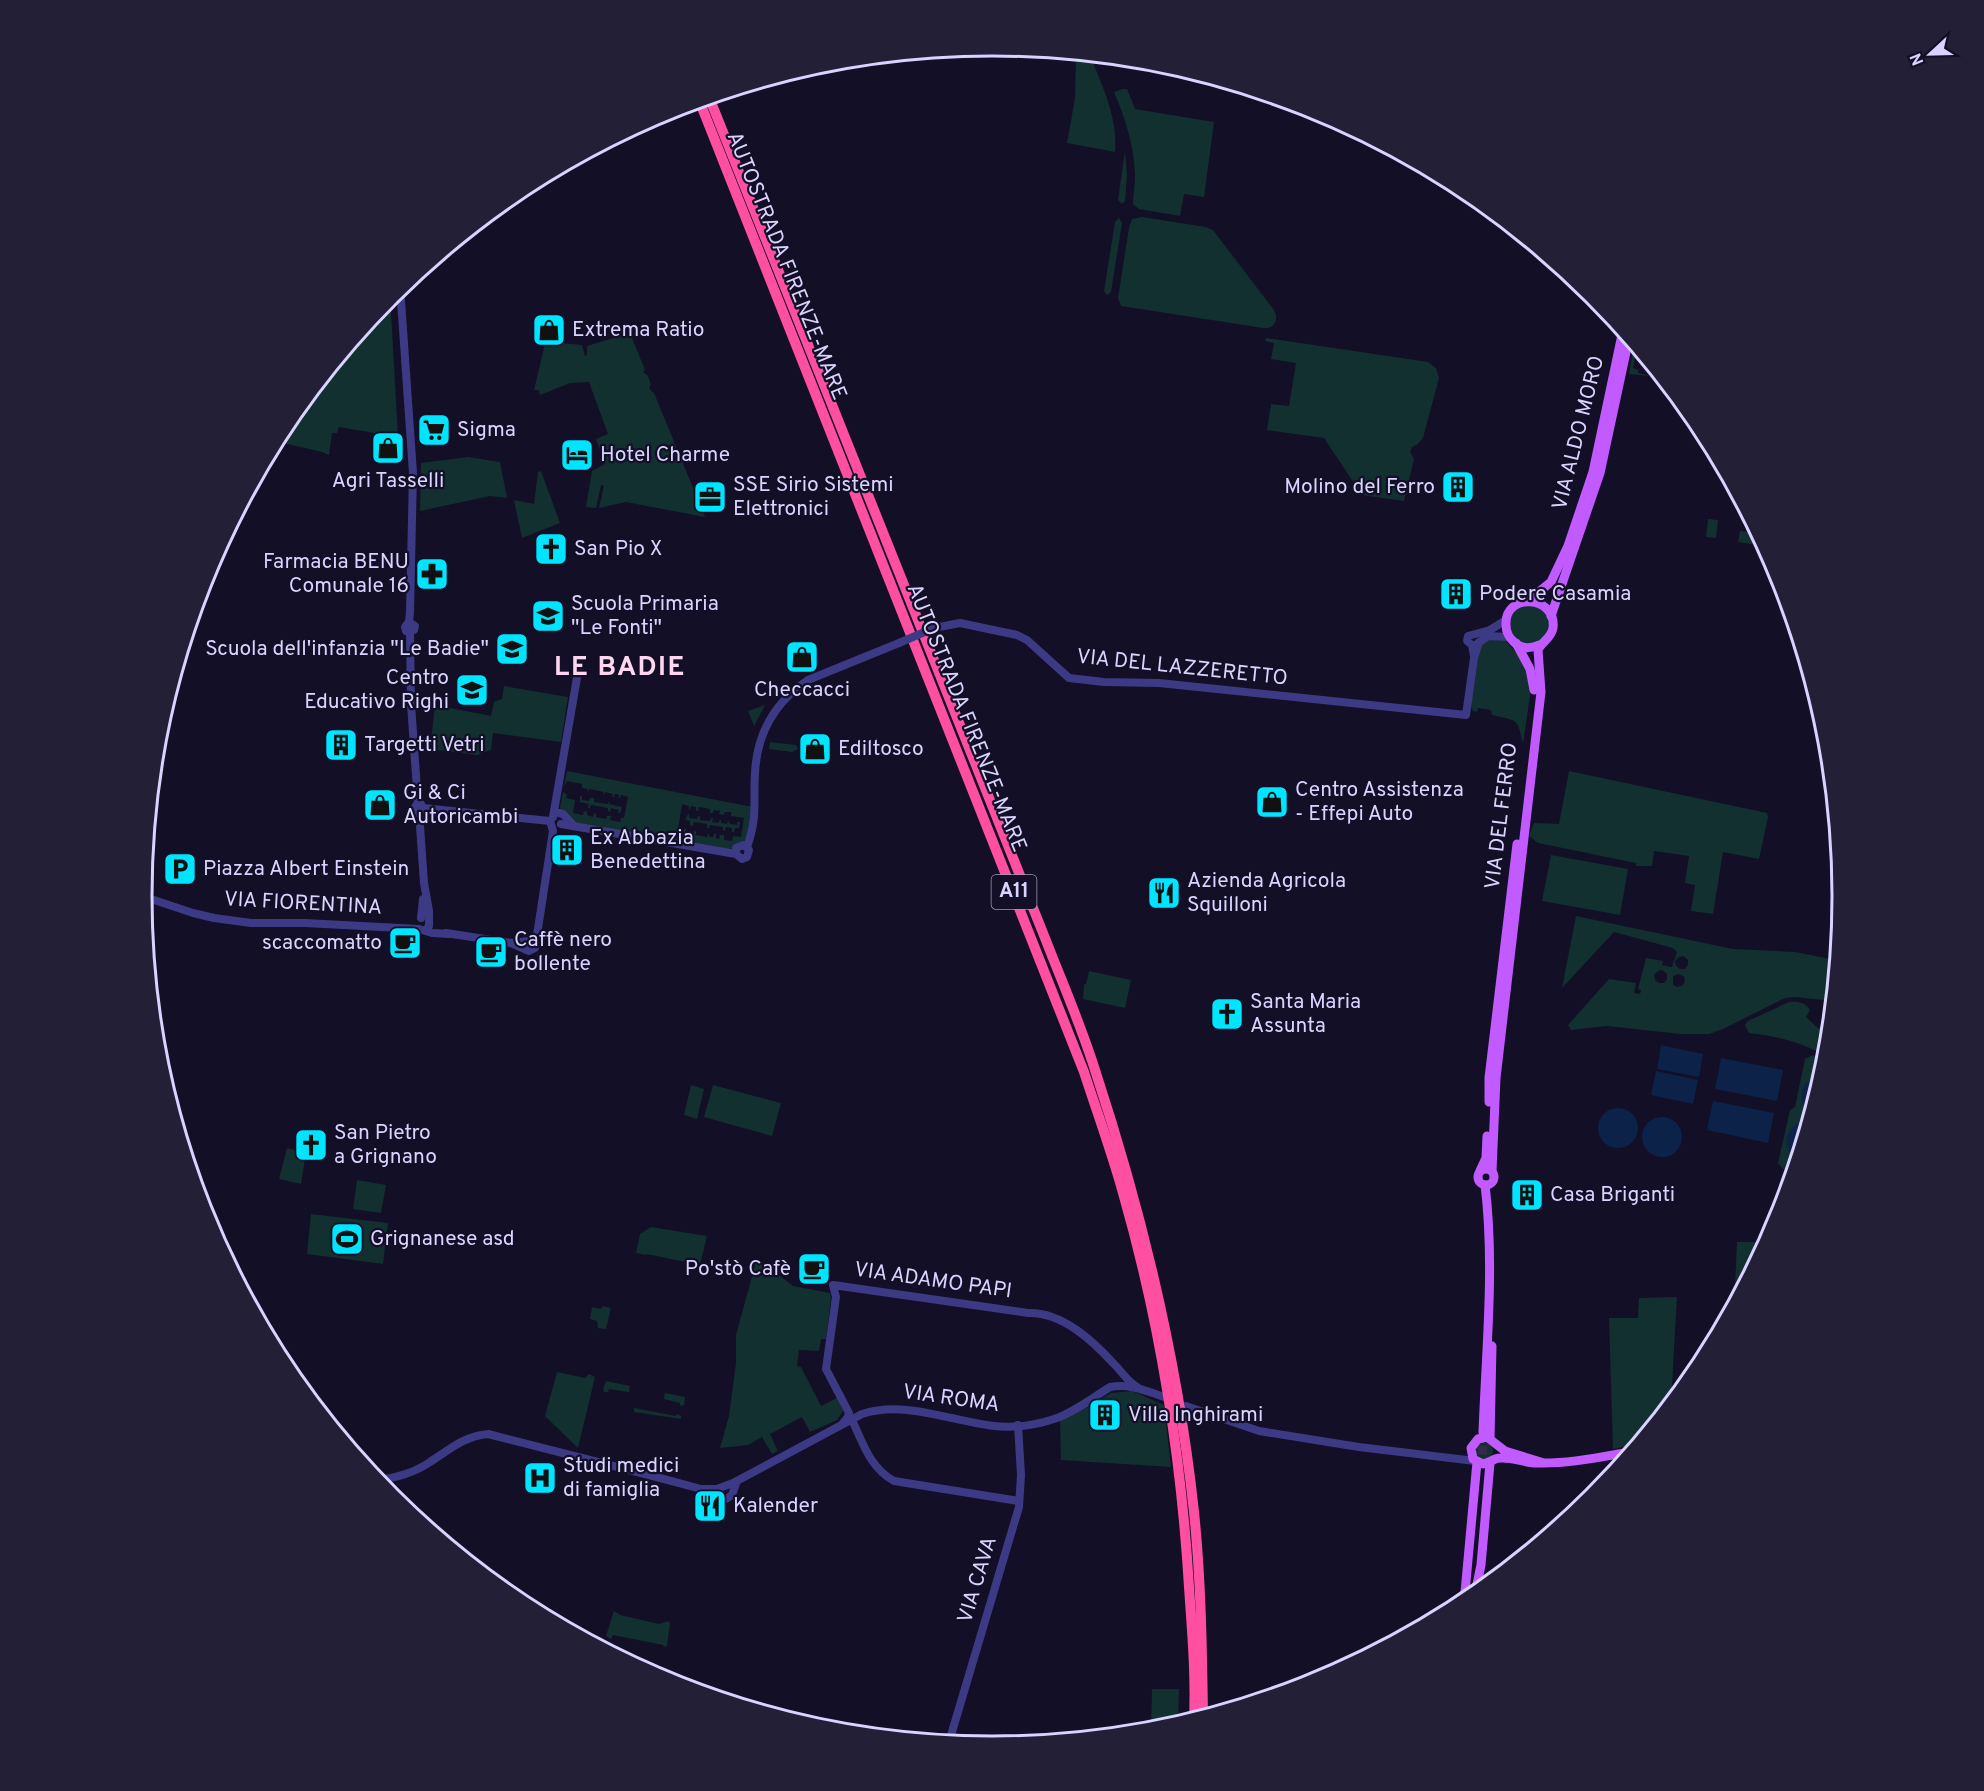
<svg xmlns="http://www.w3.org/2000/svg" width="1984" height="1791" font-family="Overpass,sans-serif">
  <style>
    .green { fill: #12302f; fill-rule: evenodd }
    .water { fill: #0c2248 }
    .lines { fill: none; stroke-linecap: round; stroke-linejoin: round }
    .major-tunnel { stroke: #312d47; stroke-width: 9; stroke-dasharray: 9 4.5; stroke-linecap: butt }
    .minor { stroke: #3d3a85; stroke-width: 8 }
    .major { stroke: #c25bff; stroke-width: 9 }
    .highway { stroke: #ff4fa3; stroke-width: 10 }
    .minor-bridge { stroke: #3d3a85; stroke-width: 8 }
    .labels { text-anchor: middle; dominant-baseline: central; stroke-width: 4.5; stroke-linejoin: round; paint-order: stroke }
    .shield { fill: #130f26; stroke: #9e99be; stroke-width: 1.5 }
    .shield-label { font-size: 20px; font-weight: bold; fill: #d9d4ff }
    .street-label { font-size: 21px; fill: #d9d4ff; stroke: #130f26 }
    .poi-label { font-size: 21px; fill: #d9d4ff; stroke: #130f26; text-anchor: start }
    .district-label { font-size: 27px; font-weight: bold; letter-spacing: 1.5px; fill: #ffd6f0; stroke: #130f26 }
    .rim { fill: none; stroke: #d9d4ff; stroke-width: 3 }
  </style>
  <rect width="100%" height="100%" fill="#130f26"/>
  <!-- green -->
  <g class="green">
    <path d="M1080,54L1090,55C1102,86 1118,117 1115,152L1067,143L1075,98L1076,58Z"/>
    <path d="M1123,89H1127L1135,109L1214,122L1204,197L1184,194L1180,216L1139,209L1133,204C1133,195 1135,185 1135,175C1134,146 1126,120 1114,92Z"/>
    <path d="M1125,151L1127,175L1125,201L1122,204L1118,200Z"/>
    <path d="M1142,217L1206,227L1213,230L1274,310C1279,320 1275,329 1263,328L1121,306L1118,298L1129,228L1132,219Z"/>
    <path d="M1119,218L1122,223L1111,292L1107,295L1104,291L1115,222Z"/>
    <path d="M390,295L398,437L339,427L337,433H332L329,455L322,452L275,441L285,423Z"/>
    <path d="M630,333L645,370L643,372L648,376L651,385L649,387L651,391L654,393L705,517L626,502L599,508L604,486L601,485L596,508L586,507L592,471L605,464L596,439L608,434L589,382L570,383L540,395L539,390H534L545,344L552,342L582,345L585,356L587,355V346Z"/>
    <path d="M1266,338L1428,362L1436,368L1439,378L1423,438L1418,444L1412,447L1410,452L1414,459L1404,501L1362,495L1324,438L1267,430L1271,404L1289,406L1296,363L1271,359L1274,343L1265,341Z"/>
    <path d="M1634,344L1637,348L1633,368L1638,370V373L1651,376L1629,374Z"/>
    <path d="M468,457L500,462L507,498L490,496L420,511L421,463Z"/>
    <path d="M541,471L560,523L522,538L514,500L534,504L538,472Z"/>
    <path d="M1708,519L1718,520L1716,538L1706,537Z"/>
    <path d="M1740,531L1758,533L1765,546L1738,542Z"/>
    <circle cx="1529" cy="624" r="20"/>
    <path d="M1486,639L1505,640L1524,661L1531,689L1523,744C1517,718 1519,721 1492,715L1491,710L1478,708L1477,712L1473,711L1470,704L1480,644Z"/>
    <path d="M504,686L568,697L561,742L493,733L491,750L477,755L430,749L435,705L491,716L494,702L502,699Z"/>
    <path d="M765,705L754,726L748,711Z"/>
    <path d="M770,742L796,745L798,749L792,752L769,749Z"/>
    <path d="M567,771L753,807L747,839L729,850L683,844L684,829H686V833L693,834L694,831H696V835L707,837L708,833L710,837H713L714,834H716V838L719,839L720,835H724V840L732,841L733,836L741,837L744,818L731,816V812H724V815L719,814L720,811L714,810L713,813H710V809L699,807L698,811H696V807L691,806L690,810L689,809V806L682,804L676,842L576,824L560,808L563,792L567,795L566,798L575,800L573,813L583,815L584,811L587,812V815L593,817L594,813L596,814V817L606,819L607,816H611L610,820L620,822L621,818H624L628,797L621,795L620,798H618L619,795L615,794L614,797H612L613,794L606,792L603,795L604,792L590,789L587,792L588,789L582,788V784L567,781L564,787Z"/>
    <path d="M1569,771L1767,813L1768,817L1759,859L1723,852L1713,914L1691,911L1695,885L1685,883L1689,856L1654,851L1652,866H1636V863L1538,843L1529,836L1534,823L1559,824Z"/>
    <path d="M580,796H582V800L589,801L590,798H594V802L607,804L610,801L609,804L622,807L620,813H618L619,810L611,808L610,812L608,811V808L591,805L590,808H588L589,804L580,802Z"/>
    <path d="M688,814H689V818L697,819L698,816H700V820L710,821L711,818H713L712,822L718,823L721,819V823L727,824L728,820L730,824L737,825V822H740L739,828H735L734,832H732V828L726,827L725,831L723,830V827L710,825L709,828H707V824L694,822L693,826L690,825V821L685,820Z"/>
    <path d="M1551,855L1628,869L1620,915L1542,901Z"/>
    <path d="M1576,916L1733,949L1795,952L1836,960L1832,1001L1795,997L1785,998L1723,1029L1709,1034H1681L1607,1026L1571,1030L1568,1025L1609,979L1636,983L1634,993L1640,994L1641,990L1638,989L1646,958L1663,961L1662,965L1672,967L1677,952L1673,948L1614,932L1562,988ZM1679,957L1684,956L1688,960V965L1685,969H1680L1676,966L1675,961ZM1662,970L1667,974V979L1664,983H1659L1655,980L1654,975L1658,971ZM1678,974L1684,976L1685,981L1683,985L1678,987L1673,985V976Z"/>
    <path d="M1089,971L1131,980L1125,1008L1083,999L1084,984H1086Z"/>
    <path d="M1789,1002C1798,1001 1805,1002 1810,1010L1806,1017L1818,1028L1830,1027L1827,1057C1803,1042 1776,1036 1749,1033L1745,1025L1748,1021Z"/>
    <path d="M1813,1055L1826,1062L1793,1171L1783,1169L1778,1163L1790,1110L1795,1107L1805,1059Z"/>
    <path d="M691,1085L704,1089L697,1119L684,1115Z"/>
    <path d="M713,1085L781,1103L772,1136L704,1117Z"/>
    <path d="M287,1148L306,1153L301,1184L279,1179Z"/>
    <path d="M357,1180L386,1185L381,1213L353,1209Z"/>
    <path d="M311,1214L388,1223L383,1264L307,1254Z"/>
    <path d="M651,1227L707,1236L700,1265L647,1254V1255L636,1253L640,1234Z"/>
    <path d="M1737,1242H1767L1743,1287H1735Z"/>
    <path d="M757,1258L793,1286L830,1293L831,1298L826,1339H821L819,1351L799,1350L797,1366L801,1367L821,1406L837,1398L843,1411L837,1420L810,1432L802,1417L770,1434L778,1451L772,1454L762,1437L748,1445L720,1448L729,1416L736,1363V1335Z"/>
    <path d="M1677,1297L1671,1403L1637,1444L1613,1449L1609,1318H1638L1639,1298Z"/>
    <path d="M603,1306L611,1308L606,1329L598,1328L597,1321L590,1319L592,1307L601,1309Z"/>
    <path d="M557,1372L585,1378L589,1374L595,1377L578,1448L545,1416Z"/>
    <path d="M606,1381L630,1386L629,1392L609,1389L608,1392H604L603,1389Z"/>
    <path d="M1132,1391L1164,1405L1171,1467L1061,1460L1060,1421L1111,1393Z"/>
    <path d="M665,1393L685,1397L684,1405L680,1406V1403L664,1399Z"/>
    <path d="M634,1408L676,1416L677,1414L681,1416V1419L634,1412Z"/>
    <circle cx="1484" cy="1451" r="9"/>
    <path d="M614,1611L620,1615L659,1624L668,1621L670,1623L667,1646L664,1647L663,1645L613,1635L611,1639L606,1636Z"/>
    <path d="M1152,1689H1179L1178,1724L1151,1730Z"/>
  </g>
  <!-- water -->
  <g class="water">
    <path d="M1661,1045L1703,1054L1699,1077L1657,1069Z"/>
    <path d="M1721,1058L1783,1070L1777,1101L1715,1089Z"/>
    <path d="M1656,1071L1698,1080L1693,1104L1651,1095Z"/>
    <path d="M1813,1079H1821L1811,1112C1797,1103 1798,1086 1813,1079Z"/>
    <path d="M1713,1101L1774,1113L1768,1143L1707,1130Z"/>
    <circle cx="1618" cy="1128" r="20"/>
    <circle cx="1662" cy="1137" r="20"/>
    <path d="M1802,1122H1808L1797,1159C1781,1148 1784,1128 1802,1122Z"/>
  </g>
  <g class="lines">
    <!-- major-tunnel -->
    <path class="major-tunnel" d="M1482,1468L1483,1432"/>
    <!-- minor -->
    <g class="minor">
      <path d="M400,286L413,473L410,612L409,622L405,627L406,631L410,632L414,630L415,626L409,622"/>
      <path d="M934,628L960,623L1017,635L1027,640L1069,678L1104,682L1159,683L1466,715L1474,658L1479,642"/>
      <path d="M410,632L411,704L418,804"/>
      <path d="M1477,644L1488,636L1509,637"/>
      <path d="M1474,656L1472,645L1467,641L1468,636L1490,630L1506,620"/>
      <path d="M423,808L419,812L415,807L417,804H421L423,808L550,821"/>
      <path d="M419,812L424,883L429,911V926L426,930"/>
      <path d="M559,813L563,814L574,826"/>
      <path d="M553,817L578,672"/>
      <path d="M561,824L736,854L742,859L747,857L749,850L744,845L736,848V854"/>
      <path d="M747,847C758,816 753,804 755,773C757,733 775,702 808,680L899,643"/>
      <path d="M142,896L193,913L214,918L251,923H305L419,929L432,933L449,934"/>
      <path d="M421,918L423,899"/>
      <path d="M446,933L511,943L530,941L535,944"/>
      <path d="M511,943L529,951L535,948L553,831L550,821"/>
      <path d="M1186,1406L1259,1431L1359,1447L1475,1461"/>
      <path d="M852,1420C863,1443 870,1468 894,1481L1019,1501"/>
      <path d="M843,1423L848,1417L849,1413L826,1369L836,1297L833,1285L1028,1313C1062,1312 1092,1340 1114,1364C1122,1372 1127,1381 1137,1387"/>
      <path d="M377,1480C396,1478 414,1473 430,1462C449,1450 464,1436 488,1434L649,1475L701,1489L726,1499L732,1495L737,1481"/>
      <path d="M701,1489H717L733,1483L862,1414C905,1400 950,1421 994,1426C1013,1428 1036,1425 1054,1419C1073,1413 1092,1398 1110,1387C1129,1383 1146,1391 1164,1397"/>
      <path d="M949,1742L1019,1507L1021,1475L1018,1425"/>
    </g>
    <!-- major -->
    <g class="major">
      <path d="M1529,600L1551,582L1568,546L1593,472L1623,330"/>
      <path d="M1551,616L1600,473L1629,338"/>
      <path d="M1516,643L1530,669L1534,690"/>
      <path d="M1489,1102V1078L1517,844"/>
      <circle cx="1486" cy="1177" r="8"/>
      <path d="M1480,1171L1486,1158L1487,1136"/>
      <path d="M1492,1171L1496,1078L1541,692L1538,650C1541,642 1551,639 1553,628C1557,595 1504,592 1506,625C1506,631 1509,638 1514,642C1521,649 1530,649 1539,645"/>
      <path d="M1483,1432C1486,1351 1495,1265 1485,1185"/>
      <path d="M1490,1439L1492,1346"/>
      <path d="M1544,1463L1505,1451L1487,1437L1478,1439L1471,1448L1473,1459L1483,1464C1490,1463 1494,1458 1500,1458C1512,1457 1525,1463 1537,1463C1569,1464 1600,1457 1630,1452"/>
      <path d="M1475,1594L1481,1565L1490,1463"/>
      <path d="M1464,1603L1477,1462"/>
    </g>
    <!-- highway -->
    <g class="highway">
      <path d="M709,97L1045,938C1062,982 1081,1025 1095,1070C1142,1213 1178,1361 1194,1512C1201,1579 1202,1648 1203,1716"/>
      <path d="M699,100L1084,1072C1097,1112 1112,1153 1123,1193C1160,1322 1181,1454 1189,1587C1192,1631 1196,1675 1194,1719"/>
    </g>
    <!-- minor-bridge -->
    <path class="minor-bridge" d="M899,643L934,628"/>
  </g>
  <!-- icons -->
  <defs>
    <g id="shop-square" transform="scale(1.725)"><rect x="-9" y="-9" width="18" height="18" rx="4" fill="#00e5ff" stroke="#130f26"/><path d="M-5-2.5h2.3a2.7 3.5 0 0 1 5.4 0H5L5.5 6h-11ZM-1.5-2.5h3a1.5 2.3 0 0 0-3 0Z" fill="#111"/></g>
    <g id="supermarket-square" transform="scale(1.725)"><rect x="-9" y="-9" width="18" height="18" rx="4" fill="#00e5ff" stroke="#130f26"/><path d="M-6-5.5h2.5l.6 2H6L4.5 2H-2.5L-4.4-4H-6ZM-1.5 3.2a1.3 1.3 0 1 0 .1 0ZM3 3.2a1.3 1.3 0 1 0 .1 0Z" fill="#111"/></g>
    <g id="hotel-square" transform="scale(1.725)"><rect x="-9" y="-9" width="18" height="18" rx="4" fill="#00e5ff" stroke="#130f26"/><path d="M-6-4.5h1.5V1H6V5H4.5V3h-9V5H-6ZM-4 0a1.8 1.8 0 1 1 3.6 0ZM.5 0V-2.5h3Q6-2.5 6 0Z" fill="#111"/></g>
    <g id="building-square" transform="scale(1.725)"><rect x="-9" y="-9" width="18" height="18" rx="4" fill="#00e5ff" stroke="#130f26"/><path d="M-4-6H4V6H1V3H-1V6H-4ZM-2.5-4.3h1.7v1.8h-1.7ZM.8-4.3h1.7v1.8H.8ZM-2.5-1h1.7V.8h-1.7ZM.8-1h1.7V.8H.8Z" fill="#111"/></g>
    <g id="office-square" transform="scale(1.725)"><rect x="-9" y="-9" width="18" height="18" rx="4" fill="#00e5ff" stroke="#130f26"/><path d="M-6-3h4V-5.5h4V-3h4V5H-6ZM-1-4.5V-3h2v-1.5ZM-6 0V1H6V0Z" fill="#111"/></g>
    <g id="church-square" transform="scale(1.725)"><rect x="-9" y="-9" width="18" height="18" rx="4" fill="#00e5ff" stroke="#130f26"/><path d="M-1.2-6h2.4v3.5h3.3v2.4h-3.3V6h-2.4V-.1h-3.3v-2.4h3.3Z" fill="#111"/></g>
    <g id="pharmacy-square" transform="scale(1.725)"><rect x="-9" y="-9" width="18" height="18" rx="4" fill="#00e5ff" stroke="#130f26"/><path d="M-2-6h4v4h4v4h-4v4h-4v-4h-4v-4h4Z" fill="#111"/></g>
    <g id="school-square" transform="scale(1.725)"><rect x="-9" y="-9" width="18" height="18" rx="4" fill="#00e5ff" stroke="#130f26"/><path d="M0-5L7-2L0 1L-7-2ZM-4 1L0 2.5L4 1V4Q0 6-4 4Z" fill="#111"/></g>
    <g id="parking-square" transform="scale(1.725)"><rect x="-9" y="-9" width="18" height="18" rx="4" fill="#00e5ff" stroke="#130f26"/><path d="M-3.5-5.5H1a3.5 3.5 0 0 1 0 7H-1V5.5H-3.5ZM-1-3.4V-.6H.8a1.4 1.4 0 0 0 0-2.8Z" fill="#111"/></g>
    <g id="restaurant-square" transform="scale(1.725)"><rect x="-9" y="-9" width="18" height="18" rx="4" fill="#00e5ff" stroke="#130f26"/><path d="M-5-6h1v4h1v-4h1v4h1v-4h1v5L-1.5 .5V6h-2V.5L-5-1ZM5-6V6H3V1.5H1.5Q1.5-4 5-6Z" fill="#111"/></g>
    <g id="cafe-square" transform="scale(1.725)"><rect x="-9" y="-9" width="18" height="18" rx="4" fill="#00e5ff" stroke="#130f26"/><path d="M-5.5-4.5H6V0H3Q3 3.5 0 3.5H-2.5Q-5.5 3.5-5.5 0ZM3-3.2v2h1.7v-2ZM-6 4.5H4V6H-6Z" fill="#111"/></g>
    <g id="stadium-square" transform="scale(1.725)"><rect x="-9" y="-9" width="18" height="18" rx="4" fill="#00e5ff" stroke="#130f26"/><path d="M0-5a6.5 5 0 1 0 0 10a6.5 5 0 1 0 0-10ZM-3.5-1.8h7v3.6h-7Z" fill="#111"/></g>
    <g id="hospital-square" transform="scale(1.725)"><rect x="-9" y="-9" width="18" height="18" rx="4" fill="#00e5ff" stroke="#130f26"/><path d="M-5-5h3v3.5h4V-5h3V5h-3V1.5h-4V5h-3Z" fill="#111"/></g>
  </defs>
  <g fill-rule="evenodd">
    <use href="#shop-square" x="549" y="330"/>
    <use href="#supermarket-square" x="434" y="430"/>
    <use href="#shop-square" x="388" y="448"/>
    <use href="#hotel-square" x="577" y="455"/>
    <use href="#building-square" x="1458" y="487"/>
    <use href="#office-square" x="710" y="497"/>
    <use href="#church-square" x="551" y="549"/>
    <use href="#pharmacy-square" x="432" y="574"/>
    <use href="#building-square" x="1456" y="594"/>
    <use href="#school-square" x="548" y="616"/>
    <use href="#school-square" x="512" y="649"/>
    <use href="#shop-square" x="802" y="657"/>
    <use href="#school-square" x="472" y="690"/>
    <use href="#building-square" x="341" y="745"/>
    <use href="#shop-square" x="815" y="749"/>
    <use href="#shop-square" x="1272" y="802"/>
    <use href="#shop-square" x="380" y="805"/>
    <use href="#building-square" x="567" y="850"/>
    <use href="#parking-square" x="180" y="869"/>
    <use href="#restaurant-square" x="1164" y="893"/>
    <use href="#cafe-square" x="405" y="943"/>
    <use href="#cafe-square" x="491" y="952"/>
    <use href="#church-square" x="1227" y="1014"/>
    <use href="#church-square" x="311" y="1145"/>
    <use href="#building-square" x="1527" y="1195"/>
    <use href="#stadium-square" x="347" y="1239"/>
    <use href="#cafe-square" x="814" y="1269"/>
    <use href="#building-square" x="1105" y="1415"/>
    <use href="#hospital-square" x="540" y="1478"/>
    <use href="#restaurant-square" x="710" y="1506"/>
  </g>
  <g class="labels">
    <!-- shield labels -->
    <rect class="shield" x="991.5" y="875" width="45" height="34" rx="4.5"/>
    <g class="shield-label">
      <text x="1014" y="892">A11</text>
    </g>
    <!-- street labels -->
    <g class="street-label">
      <text transform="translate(786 266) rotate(68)">AUTOSTRADA FIRENZE-MARE</text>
      <text transform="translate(1579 433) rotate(-76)">VIA ALDO MORO</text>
      <text transform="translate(1182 668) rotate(6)">VIA DEL LAZZERETTO</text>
      <text transform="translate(966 718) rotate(68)">AUTOSTRADA FIRENZE-MARE</text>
      <text transform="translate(1502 816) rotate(-83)">VIA DEL FERRO</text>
      <text transform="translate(303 904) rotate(3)">VIA FIORENTINA</text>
      <text transform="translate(933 1281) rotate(8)">VIA ADAMO PAPI</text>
      <text transform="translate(951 1399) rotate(8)">VIA ROMA</text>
      <text transform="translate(978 1580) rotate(-73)">VIA CAVA</text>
    </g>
    <!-- poi labels -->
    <g class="poi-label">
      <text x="572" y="330">Extrema Ratio</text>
      <text x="457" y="430">Sigma</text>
      <text x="600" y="455">Hotel Charme</text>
      <text x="388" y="481" text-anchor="middle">Agri Tasselli</text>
      <text x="733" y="485">SSE Sirio Sistemi<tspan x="733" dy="24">Elettronici</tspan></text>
      <text x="1435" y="487" text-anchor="end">Molino del Ferro</text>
      <text x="574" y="549">San Pio X</text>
      <text x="409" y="562" text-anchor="end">Farmacia BENU<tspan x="409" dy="24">Comunale 16</tspan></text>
      <text x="1479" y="594">Podere Casamia</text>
      <text x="571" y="604">Scuola Primaria<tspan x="571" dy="24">"Le Fonti"</tspan></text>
      <text x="489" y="649" text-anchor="end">Scuola dell'infanzia "Le Badie"</text>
      <text x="449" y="678" text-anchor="end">Centro<tspan x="449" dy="24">Educativo Righi</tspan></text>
      <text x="802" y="690" text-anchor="middle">Checcacci</text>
      <text x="364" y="745">Targetti Vetri</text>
      <text x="838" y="749">Ediltosco</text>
      <text x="1295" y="790">Centro Assistenza<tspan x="1295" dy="24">- Effepi Auto</tspan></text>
      <text x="403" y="793">Gi &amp; Ci<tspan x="403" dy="24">Autoricambi</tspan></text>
      <text x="590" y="838">Ex Abbazia<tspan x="590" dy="24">Benedettina</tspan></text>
      <text x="203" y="869">Piazza Albert Einstein</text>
      <text x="1187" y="881">Azienda Agricola<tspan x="1187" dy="24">Squilloni</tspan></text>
      <text x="514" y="940">Caffè nero<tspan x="514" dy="24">bollente</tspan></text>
      <text x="382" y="943" text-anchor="end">scaccomatto</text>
      <text x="1250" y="1002">Santa Maria<tspan x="1250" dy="24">Assunta</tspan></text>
      <text x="334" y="1133">San Pietro<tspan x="334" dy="24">a Grignano</tspan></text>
      <text x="1550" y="1195">Casa Briganti</text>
      <text x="370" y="1239">Grignanese asd</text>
      <text x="791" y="1269" text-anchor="end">Po'stò Cafè</text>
      <text x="1128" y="1415">Villa Inghirami</text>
      <text x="563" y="1466">Studi medici<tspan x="563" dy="24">di famiglia</tspan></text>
      <text x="733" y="1506">Kalender</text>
    </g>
    <!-- district labels -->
    <g class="district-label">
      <text x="620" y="668">LE BADIE</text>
    </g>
  </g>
  <!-- crop -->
  <path d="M0 0H1984V1791H0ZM152 896a840 840 0 1 1 1680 0a840 840 0 1 1-1680 0Z" fill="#231f37" fill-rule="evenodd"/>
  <path class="rim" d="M152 896a840 840 0 1 1 1680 0a840 840 0 1 1-1680 0Z"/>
  <!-- north arrow -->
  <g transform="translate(1930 54) rotate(248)" stroke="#130f26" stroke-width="4.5" paint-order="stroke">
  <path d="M0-4.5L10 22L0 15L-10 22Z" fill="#d9d4ff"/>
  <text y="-9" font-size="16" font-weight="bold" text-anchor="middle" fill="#d9d4ff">N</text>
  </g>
</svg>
